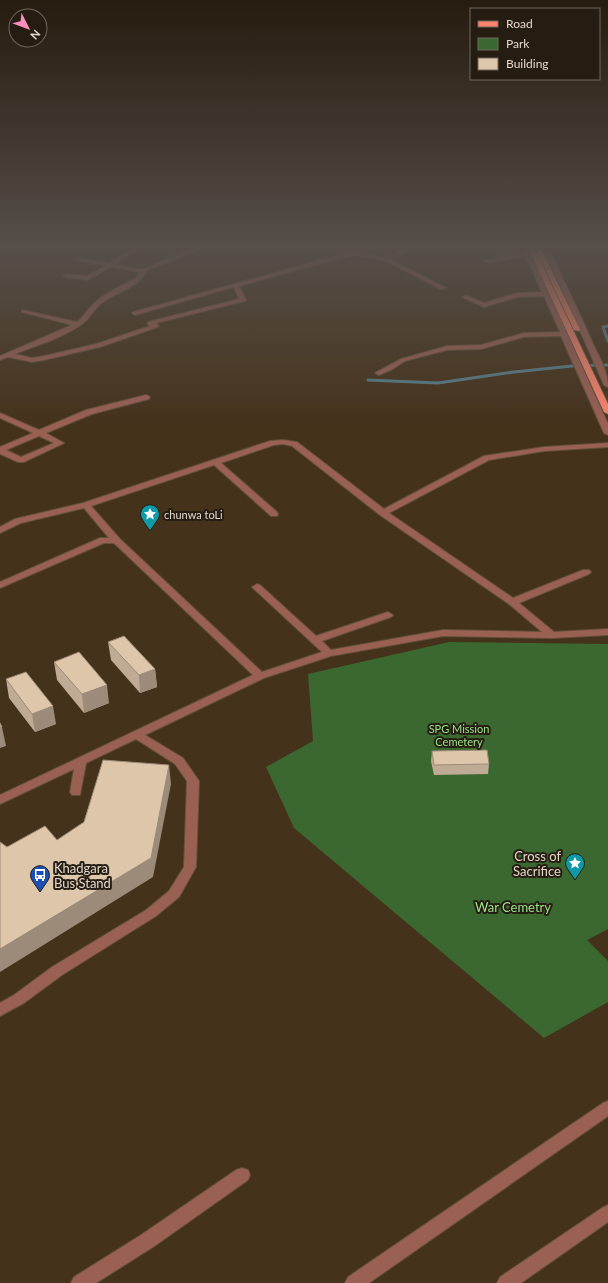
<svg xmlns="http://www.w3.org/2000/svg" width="608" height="1283" font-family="Lato,sans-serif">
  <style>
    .green { fill: #3b6830 }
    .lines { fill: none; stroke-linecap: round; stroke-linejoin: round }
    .stream { stroke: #577f8a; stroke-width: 3 }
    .minor-casing { stroke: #62503b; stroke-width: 2 }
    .major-casing { stroke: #62503b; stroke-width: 2 }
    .minor { fill: #9b6054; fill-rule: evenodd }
    .major { fill: #fd856e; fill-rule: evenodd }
    .wall { fill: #bfaa93 }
    .shaded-wall { fill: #9b8b78 }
    .building { fill: #dec6ab; stroke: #9b8b78 }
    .labels { text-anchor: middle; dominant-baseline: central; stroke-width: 4; stroke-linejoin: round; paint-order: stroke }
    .poi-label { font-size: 11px; fill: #e4d8cb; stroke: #251c12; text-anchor: start }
    .park-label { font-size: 11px; fill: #99e587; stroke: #251c12 }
    .near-poi-label { font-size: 13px; fill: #e4d8cb; stroke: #251c12; text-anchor: end }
    .near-park-label { font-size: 13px; fill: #99e587; stroke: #251c12 }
  </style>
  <rect width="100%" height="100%" fill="#45321b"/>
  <!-- green -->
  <path class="green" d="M449,642L608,644V929L587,940L608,961V1002L544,1038L294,828L266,767L313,741L308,674Z"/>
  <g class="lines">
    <!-- stream -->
    <g class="stream">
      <path d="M608,326L603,327L608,341"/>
      <path d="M368,380L438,383L514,372L572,366L608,365"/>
    </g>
    <!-- minor casing -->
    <g class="minor-casing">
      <g id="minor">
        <path d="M139,245H146L115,264C121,265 138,270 143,269C167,262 187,245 213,245L150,269C145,272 144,277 140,280C130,290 114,294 103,302C94,308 91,318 82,324C63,338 37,345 15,354L32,358L44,356L96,344L150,326L147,323L148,322L239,299L234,287L135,315L132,313L133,312L353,251C363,253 376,258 385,257C397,256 403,245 415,245L399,256L390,259L446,288L441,289L383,260L353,255L239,286L246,300L245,301L156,323L159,326L158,327L100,347L44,360L32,362L8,357L0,360V356L72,325L22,312V310L77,322C85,316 89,306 98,300C109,291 123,285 136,278L139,272L111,267L88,280L64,277L63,276L66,274L87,276L105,266L77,260V258L109,263Z"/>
        <path d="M521,245H527L608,424V435L604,433L561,336L524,337L481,349L447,350L405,361L391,370L379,375L375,373L401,359L447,346L481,345L524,333L560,332L544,296L518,297L484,307L462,297L467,296L484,303L518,293L542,292L526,256L488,263L485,261L504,255L525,253Z"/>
        <path d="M542,245H548C562,279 579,310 593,344C600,358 608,372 608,387L604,385Z"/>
        <path d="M587,245L608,246V250Z"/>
        <path d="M146,395L150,397L149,399L92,414L46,433L64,443L24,462H18L0,454V447L33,433L0,418V413L39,430L86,410ZM39,436L54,443L21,457L6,450Z"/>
        <path d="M283,440L297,442L384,509L484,456L544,447L608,443V447L544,451L489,460L389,513L513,598L583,570H589L591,572L589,574L519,603L554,632L608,629V635L552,638L443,636L331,656L264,678L145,735L183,758L199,781L196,867L179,897L156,916L62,975L24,1003L0,1016V1003L14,995L52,967L146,910L169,891L184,867L187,781L175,764L136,739L86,763L80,795H72L70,792L74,769L0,804V795L253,675L114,543H104L0,588V582L100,538H109L84,508L21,523L0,533V527L15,519L83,503L270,441ZM283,444L292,446L380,515L509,604L542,632L443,630L331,650L322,641L391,617L393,615L388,612L316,636L260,585L257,584L252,587L254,589L322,652L262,672L120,539L91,506L214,465L271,516H277L278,514L277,512L221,463L274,445Z"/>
        <path d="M608,1101V1116L369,1283H345L348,1277L603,1103Z"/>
        <path d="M242,1168L248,1170L250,1175L248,1180L153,1247L96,1283H71L74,1277L141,1235L236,1170Z"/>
        <path d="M608,1205V1222L521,1283H497L500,1277L602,1208Z"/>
      </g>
    </g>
    <!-- major casing -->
    <g class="major-casing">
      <g id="major">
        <path d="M527,245H533L608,404V414L604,412Z"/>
        <path d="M540,250L543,252L580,330L579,331L574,330L537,252Z"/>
      </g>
    </g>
    <!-- minor -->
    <use href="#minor" class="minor"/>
    <!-- major -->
    <use href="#major" class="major"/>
  </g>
  <!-- wall -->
  <g class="wall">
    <path d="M108,642L155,669L157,687L140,693L111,660Z"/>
    <path d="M54,662L109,703L84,713L57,680Z"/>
    <path d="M6,679L56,724L35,732L9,698Z"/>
    <path d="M432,751L489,764L488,774L434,775L431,761Z"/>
  </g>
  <!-- shaded-wall -->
  <g class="shaded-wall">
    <path d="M155,669L157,687L140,693L139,675Z"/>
    <path d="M107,685L109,703L84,713L82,694Z"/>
    <path d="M53,706L56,724L35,732L32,714Z"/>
    <path d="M2,727L6,746L0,748V728Z"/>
    <path d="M169,765L171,784L153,877L0,972V949Z"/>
  </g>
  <!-- building -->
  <g class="building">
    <path d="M124,636L155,669L139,675L108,642Z"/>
    <path d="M79,652L107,685L82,694L54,662Z"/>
    <path d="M26,672L53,706L32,714L6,679Z"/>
    <path d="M0,723L2,727L0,728Z"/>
    <path d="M487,750L489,764L434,765L432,751Z"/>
    <path d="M103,760L169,765L151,858L0,949V842L7,847L45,826L57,840L84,822Z"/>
  </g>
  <!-- sky -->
  <linearGradient id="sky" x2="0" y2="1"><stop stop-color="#261c0f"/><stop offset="0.58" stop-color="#564f4a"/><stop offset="1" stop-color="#564f4a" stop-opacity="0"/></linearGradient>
  <rect width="608" height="425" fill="url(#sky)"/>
  <!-- icons -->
  <defs>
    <g id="sight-pin" transform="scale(1)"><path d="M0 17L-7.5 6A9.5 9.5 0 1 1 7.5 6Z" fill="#0f9aa8" stroke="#251c12"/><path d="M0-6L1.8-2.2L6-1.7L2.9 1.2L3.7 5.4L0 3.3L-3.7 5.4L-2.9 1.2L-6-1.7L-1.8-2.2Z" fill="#fff"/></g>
    <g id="bus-pin" transform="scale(1)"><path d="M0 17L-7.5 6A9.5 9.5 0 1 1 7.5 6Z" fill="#1a4fb4" stroke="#251c12"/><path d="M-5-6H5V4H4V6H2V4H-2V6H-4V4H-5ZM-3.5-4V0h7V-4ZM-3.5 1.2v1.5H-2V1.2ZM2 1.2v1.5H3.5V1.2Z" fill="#fff"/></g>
  </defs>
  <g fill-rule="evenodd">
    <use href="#sight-pin" x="150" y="514"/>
    <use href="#sight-pin" x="575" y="863"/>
    <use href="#bus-pin" x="40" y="875"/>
  </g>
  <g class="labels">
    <!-- poi labels -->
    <g class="poi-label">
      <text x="164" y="514">chunwa toLi</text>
    </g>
    <!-- park labels -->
    <g class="park-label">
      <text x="459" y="728">SPG Mission<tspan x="459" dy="13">Cemetery</tspan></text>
    </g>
    <!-- near-poi labels -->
    <g class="near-poi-label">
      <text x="561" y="856">Cross of<tspan x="561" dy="15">Sacrifice</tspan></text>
      <text x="54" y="868" text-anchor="start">Khadgara<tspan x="54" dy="15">Bus Stand</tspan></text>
    </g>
    <!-- near-park labels -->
    <g class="near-park-label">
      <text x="513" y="907">War Cemetry</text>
    </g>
  </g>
  <!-- legend -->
  <rect x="470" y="8" width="130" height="72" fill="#251c12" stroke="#71675c"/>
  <rect x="478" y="21" width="20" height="6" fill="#fd856e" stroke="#71675c"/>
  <text x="506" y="28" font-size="12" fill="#e4d8cb">Road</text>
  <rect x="478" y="38" width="20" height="12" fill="#3b6830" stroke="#71675c"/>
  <text x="506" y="48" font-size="12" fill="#e4d8cb">Park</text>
  <rect x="478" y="58" width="20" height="12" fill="#dec6ab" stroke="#71675c"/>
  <text x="506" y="68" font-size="12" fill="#e4d8cb">Building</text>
  <!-- north arrow -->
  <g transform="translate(28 28) rotate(132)"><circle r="19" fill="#251c12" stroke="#71675c"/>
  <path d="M0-3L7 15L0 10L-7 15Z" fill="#fe8ebc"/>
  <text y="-6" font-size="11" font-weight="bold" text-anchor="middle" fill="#e4d8cb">N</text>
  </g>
</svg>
